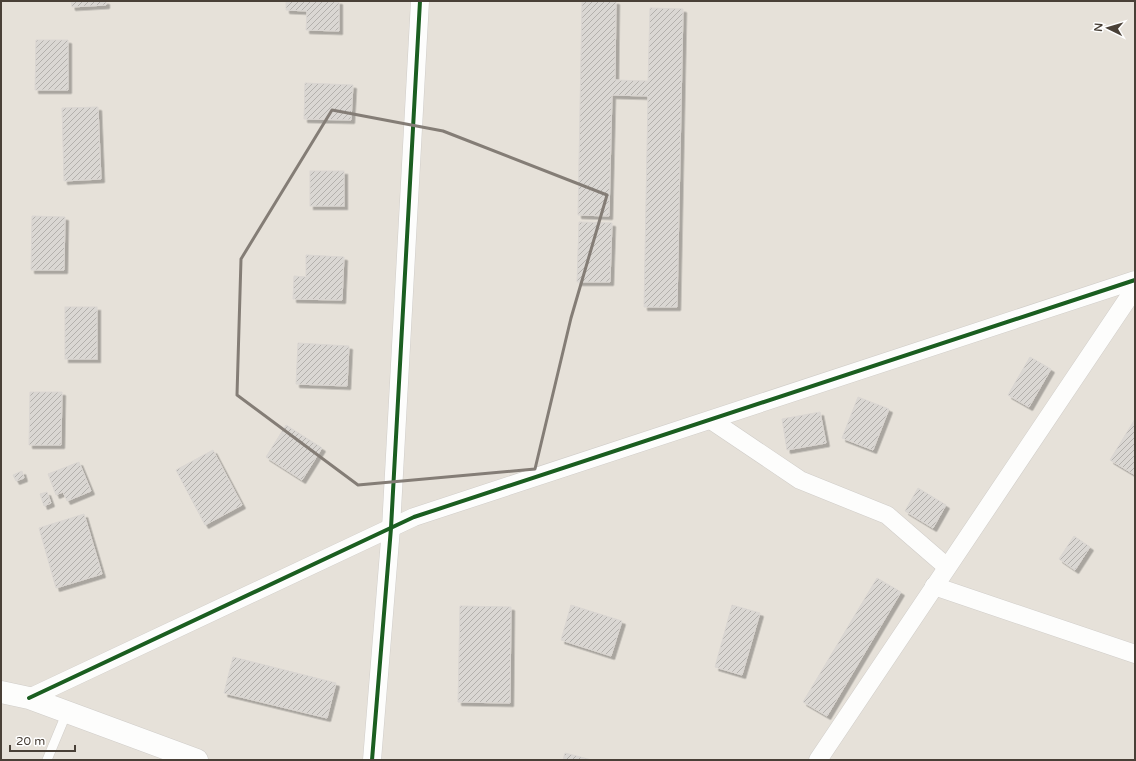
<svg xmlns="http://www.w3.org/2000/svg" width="1136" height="761" font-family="'Varela Round',sans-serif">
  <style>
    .residential { fill: #e6e1d9 }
    .building { fill: url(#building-hatch); stroke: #dad6d2; filter: url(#shadow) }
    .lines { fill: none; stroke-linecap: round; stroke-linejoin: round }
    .service-casing { stroke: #d0cdc9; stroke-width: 10 }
    .minor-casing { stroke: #d0cdc9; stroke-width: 19 }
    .tertiary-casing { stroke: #d0cdc9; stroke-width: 23 }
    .service { stroke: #fdfdfc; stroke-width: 9 }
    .minor { stroke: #fdfdfc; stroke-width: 18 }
    .tertiary { stroke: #fdfdfc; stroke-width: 22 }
    .cycleway-casing { stroke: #fff; stroke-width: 6 }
    .cycleway { stroke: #1b5e20; stroke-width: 4 }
    .marked { fill: none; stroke: #847d76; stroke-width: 3; stroke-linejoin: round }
  </style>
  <defs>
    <pattern id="building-hatch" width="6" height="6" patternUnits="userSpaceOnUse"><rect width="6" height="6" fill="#dad7d3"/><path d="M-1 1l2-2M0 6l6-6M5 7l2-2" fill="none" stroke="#b3b0ac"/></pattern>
    <filter id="shadow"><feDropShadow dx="3.5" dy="3.5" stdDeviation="0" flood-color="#0004"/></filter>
  </defs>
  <rect width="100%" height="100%" fill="#f2efec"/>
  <!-- residential -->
  <rect class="residential" x="1" y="1" width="1134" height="759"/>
  <!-- building -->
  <g class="building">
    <path d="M71,1H106V5L72,7Z"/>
    <path d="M286,1H339V31L306,30L307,11L286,10Z"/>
    <path d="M582,1H616L615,80L648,81L650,8L683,9L677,307H644L648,96L612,95L609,216L578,215Z"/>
    <path d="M36,40H68V90H35Z"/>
    <path d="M305,83L353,85L351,120L304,119Z"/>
    <path d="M98,107L101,179L64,181L62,108Z"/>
    <rect x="310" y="171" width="34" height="35"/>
    <path d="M32,216L65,217L64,270H31Z"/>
    <path d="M579,222L612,223L610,282H577Z"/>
    <path d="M306,255L344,257L342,300L293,299L294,276L306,277Z"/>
    <rect x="65" y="307" width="32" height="52"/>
    <path d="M298,343L349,346L347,386L296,384Z"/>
    <path d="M1030,357L1051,369L1029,407L1008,395Z"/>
    <path d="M30,392H62L61,445H29Z"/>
    <path d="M858,397L889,409L873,450L842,438Z"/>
    <path d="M820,412L826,443L787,450L782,419Z"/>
    <path d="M1135,419V475L1110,460Z"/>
    <path d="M286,425L322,448L302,480L266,457Z"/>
    <path d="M213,450L242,505L205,525L176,470Z"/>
    <path d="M79,462L91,491L67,501L63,492L56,495L48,474Z"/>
    <path d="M22,471L24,478L16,481L13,475Z"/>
    <path d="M918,488L946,505L933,528L905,511Z"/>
    <path d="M47,492L51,503L44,506L40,494Z"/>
    <path d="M84,514L102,574L56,588L39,528Z"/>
    <path d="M1074,536L1090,547L1075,570L1059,559Z"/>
    <path d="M877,578L901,592L827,716L803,702Z"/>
    <path d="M571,605L622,621L611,656L561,640Z"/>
    <path d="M732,605L760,613L742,675L715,667Z"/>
    <path d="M460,606L511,607L510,703L458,702Z"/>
    <path d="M233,657L336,683L327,718L224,693Z"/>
    <path d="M565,753L592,760H563Z"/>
  </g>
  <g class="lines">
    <!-- service casing -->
    <g class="service-casing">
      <path id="service" d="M47,760L67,712"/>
    </g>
    <!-- minor casing -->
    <g class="minor-casing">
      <g id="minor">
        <path d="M711,420L800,480L887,515L947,567"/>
        <path d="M934,586L1135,654"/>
        <path d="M29,698L414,517L1135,280"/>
        <path d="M372,760L391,528L420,1"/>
        <path d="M818,760L1135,288"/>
      </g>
    </g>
    <!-- tertiary casing -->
    <g class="tertiary-casing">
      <path id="tertiary" d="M1,692L29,698L197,760"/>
    </g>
    <!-- service -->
    <use href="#service" class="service"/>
    <!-- minor -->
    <use href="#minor" class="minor"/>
    <!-- tertiary -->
    <use href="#tertiary" class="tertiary"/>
    <!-- cycleway casing -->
    <g class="cycleway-casing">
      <g id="cycleway">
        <path d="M29,698L414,517L1135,280"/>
        <path d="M372,760L391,528L420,1"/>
      </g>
    </g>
    <!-- cycleway -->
    <use href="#cycleway" class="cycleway"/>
  </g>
  <!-- marked area -->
  <path class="marked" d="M332,110L443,131L607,195L571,318L535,469L358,485L237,395L241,259Z"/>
  <!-- border -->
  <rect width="1136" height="761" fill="none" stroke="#494037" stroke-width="4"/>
  <!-- north arrow -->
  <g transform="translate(1108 28) rotate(275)" stroke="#ffffff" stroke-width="3" paint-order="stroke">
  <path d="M0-3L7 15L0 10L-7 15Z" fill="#494037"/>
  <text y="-6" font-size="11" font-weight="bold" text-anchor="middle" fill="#494037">N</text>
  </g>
  <!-- scale -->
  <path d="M10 745v6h65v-6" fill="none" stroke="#494037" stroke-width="2"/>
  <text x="16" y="745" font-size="12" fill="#494037" stroke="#ffffff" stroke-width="3" paint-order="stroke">20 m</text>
</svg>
